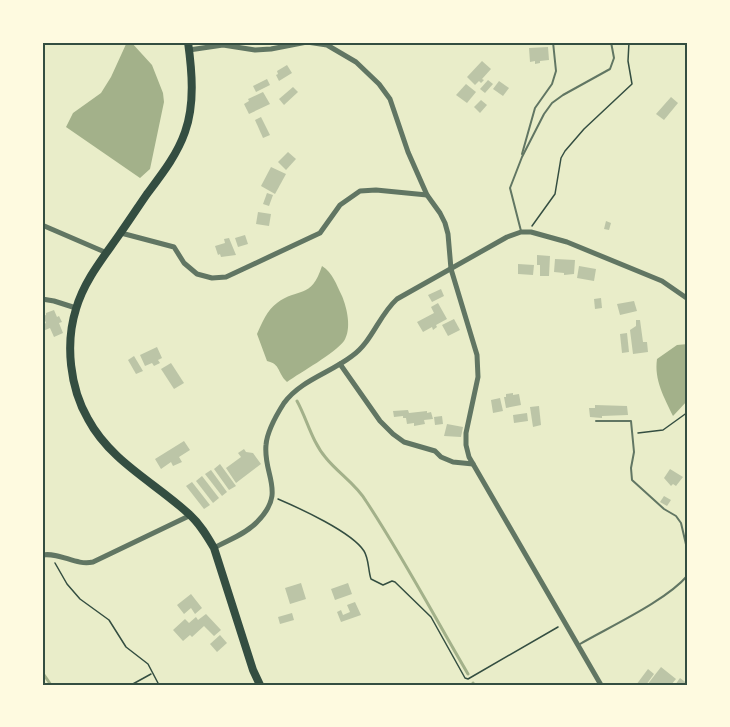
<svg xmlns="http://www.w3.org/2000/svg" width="730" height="727" font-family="'DejaVu Sans',sans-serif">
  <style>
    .water { fill: #a3b18a }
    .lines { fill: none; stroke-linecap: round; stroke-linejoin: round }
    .stream { stroke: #a3b18a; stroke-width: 3 }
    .building { fill: #bcc5a7 }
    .path { stroke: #344e41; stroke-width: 1.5 }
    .service { stroke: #617663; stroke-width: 2 }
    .minor { stroke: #617663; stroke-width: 5 }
    .primary { stroke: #344e41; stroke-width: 8 }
    .neatline { fill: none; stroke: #344e41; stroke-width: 2 }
  </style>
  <rect width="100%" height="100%" fill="#e9edc9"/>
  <!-- water -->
  <g class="water">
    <path d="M127,42H131L152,65L163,93L164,102L150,169L140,178L66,127L73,113L101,93L111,77Z"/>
    <path d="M322,266C333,273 336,284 342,296C347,308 352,329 344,341C334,354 301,372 287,382C277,373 281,364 267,361L257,334C262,323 267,310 277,303C298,287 311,300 322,266Z"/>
    <path d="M688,344V400L673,416C664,397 654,380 657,359L677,345Z"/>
  </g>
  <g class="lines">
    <!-- stream -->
    <g class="stream">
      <path d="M297,401C307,419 312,442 326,458C338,473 356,484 366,501C403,557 434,616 468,674"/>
      <path d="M42,672L51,685"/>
      <path d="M473,683L474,685"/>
    </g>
  </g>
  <!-- building -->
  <g class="building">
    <path d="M548,47L549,60L540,61V63L535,64V61L530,62L529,48Z"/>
    <path d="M482,61L491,69L482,79L484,80L481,83L479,81L475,85L467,77Z"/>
    <path d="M287,65L292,73L279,81L276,75L278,74L277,71Z"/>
    <path d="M267,79L270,85L256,92L253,86Z"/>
    <path d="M488,80L493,84L485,93L480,89Z"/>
    <path d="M499,81L509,88L503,96L493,89Z"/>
    <path d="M466,84L476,92L467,103L456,95Z"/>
    <path d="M293,87L298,92L284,105L279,99Z"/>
    <path d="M263,92L270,104L249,114L244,104L249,101L248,99Z"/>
    <path d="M671,97L678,103L664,120L656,114Z"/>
    <path d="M481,100L487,105L480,113L474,107Z"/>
    <path d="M261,117L270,135L263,138L255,120Z"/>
    <path d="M288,152L296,159L286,170L278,162Z"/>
    <path d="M271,167L286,174L275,194L261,186Z"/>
    <path d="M267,193L273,195L269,206L263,204Z"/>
    <path d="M258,212L271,214L269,226L256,224Z"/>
    <path d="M606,221L611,223L609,230L604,229Z"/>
    <path d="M245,235L248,244L238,247L235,238Z"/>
    <path d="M229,238L236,255L221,257L220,254L218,255L215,246L225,243L224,239Z"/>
    <path d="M537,255L550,256L549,276H540V265H537Z"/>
    <path d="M555,259L575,260L574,274L564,275V273L554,272Z"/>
    <path d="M518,264L534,265L533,275L518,274Z"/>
    <path d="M579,266L596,269L594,281L577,278Z"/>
    <path d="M441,289L444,296L432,302L428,295Z"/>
    <path d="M601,298L602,308L595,309L594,299Z"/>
    <path d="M634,301L637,311L620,315L617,304Z"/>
    <path d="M438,303L447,319L436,325L437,327L433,330L432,327L423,332L417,322L434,313L431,307Z"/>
    <path d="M54,310L57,317L59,316L62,322L59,323L63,333L54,337L50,328L43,331L42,329V325L46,323L43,316L46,315V313Z"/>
    <path d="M454,319L460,330L448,336L442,325Z"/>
    <path d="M636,320H640L643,342H647L648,352L633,354L630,330L636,326Z"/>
    <path d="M627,333L629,352L622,353L620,334Z"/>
    <path d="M157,347L162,358L158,360L160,363L154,366L152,363L145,366L140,355Z"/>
    <path d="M134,356L143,371L136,374L128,360Z"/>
    <path d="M171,363L184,383L174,389L161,369Z"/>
    <path d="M513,393V395L519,394L521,405L506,408L504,397H506V394Z"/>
    <path d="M500,398L503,411L493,413L491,400Z"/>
    <path d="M595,405L627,406L628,415L602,416V418L590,417L589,408H595Z"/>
    <path d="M539,406L541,425L533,427L530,407Z"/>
    <path d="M408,410L409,413L427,411V413L431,412L433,419L424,420L425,424L414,426V423L407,424L406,418H403V416L394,417L393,411Z"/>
    <path d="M527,413L528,421L514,423L513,415Z"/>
    <path d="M442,416L443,424L435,425L434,417Z"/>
    <path d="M447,424L463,427L461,437L444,436Z"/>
    <path d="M184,441L190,450L179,457L182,462L173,466L171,462L161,469L155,459Z"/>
    <path d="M244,449L246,452L253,453L261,464L236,483L226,468L241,457L238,453Z"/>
    <path d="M220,464L236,486L229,490L214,469Z"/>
    <path d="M670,469L683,477L676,486L673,484L671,486L664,478Z"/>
    <path d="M211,470L227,492L222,496L205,474Z"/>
    <path d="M202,476L219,498L213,503L196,481Z"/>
    <path d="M192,482L210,505L204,509L186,486Z"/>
    <path d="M664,496L671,500L667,506L660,502Z"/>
    <path d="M301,583L306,599L290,604L285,588Z"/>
    <path d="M348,583L352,594L335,600L331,589Z"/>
    <path d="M191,594L202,608L195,614L191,608L184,614L177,605Z"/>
    <path d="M355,602L361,615L341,622L337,612L341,610L343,615L350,612L347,605Z"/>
    <path d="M292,613L294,620L280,624L278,617Z"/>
    <path d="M206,614L221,630L214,636L204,626L192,637L190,635L183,641L173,630L185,619L189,623L196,617L198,620Z"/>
    <path d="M220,635L227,643L217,652L210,644Z"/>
    <path d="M661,667L676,679L671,685H647Z"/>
    <path d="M648,669L654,674L646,685H636Z"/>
    <path d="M680,678L688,684V685H675Z"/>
  </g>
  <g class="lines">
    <!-- path -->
    <g class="path">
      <path d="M532,226L555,194L561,158L565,151L584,129L632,84L628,61L629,42"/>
      <path d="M638,433L663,430L688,412"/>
      <path d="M278,499C299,508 352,532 364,551C369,559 368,570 371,579L383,585L392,581L395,582L431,617L465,678L468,679L558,627"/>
      <path d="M55,563L67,584L80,599L109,620L126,647L148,664L159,685"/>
      <path d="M131,685L151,674"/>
    </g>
    <!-- service -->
    <g class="service">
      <path d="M522,154L535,108L552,84L556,71L553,42"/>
      <path d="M521,231L510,188L522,157L544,114L552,103L563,95L610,69L614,58L611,42"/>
      <path d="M596,421H631L634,452L631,468L632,480L664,509L676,516L681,523L688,553"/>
      <path d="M580,644C611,626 666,601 688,575"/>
    </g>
    <!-- minor -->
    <g class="minor">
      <path d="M189,50L223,45L255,50L271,49L307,42L327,45L356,62L379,84L390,99L408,152L427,195L440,213L445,223L448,234L451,269L477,355L478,377L466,433V445L469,457L601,685"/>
      <path d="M42,225L107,253"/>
      <path d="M121,233L174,247L184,263L197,274L212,278L226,277L320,233L340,205L360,191L376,190L427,195"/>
      <path d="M42,299L54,301L76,308"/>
      <path d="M340,364L380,421L393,434L404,442L435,451L441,457L453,462L473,464"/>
      <path d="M214,548C228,540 246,534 257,522C287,492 263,476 266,445C267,431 277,414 284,403C301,380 330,373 352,356C372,342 379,315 397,299L507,237L521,232H531L567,242L662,281L688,299"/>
      <path d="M42,555C61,552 75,566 93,562L191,515"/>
    </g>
    <!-- primary -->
    <path class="primary" d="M188,42C192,71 195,104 185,132C177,155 162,174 147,194C138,207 129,221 119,235C103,258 84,281 76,309C65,344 70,388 88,419C111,462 156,483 190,515C200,524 207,536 214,548L253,670L260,685"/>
  </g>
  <!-- border -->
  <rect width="730" height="727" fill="none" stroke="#fefae0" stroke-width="87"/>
  <rect x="44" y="44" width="642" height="640" class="neatline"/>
</svg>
